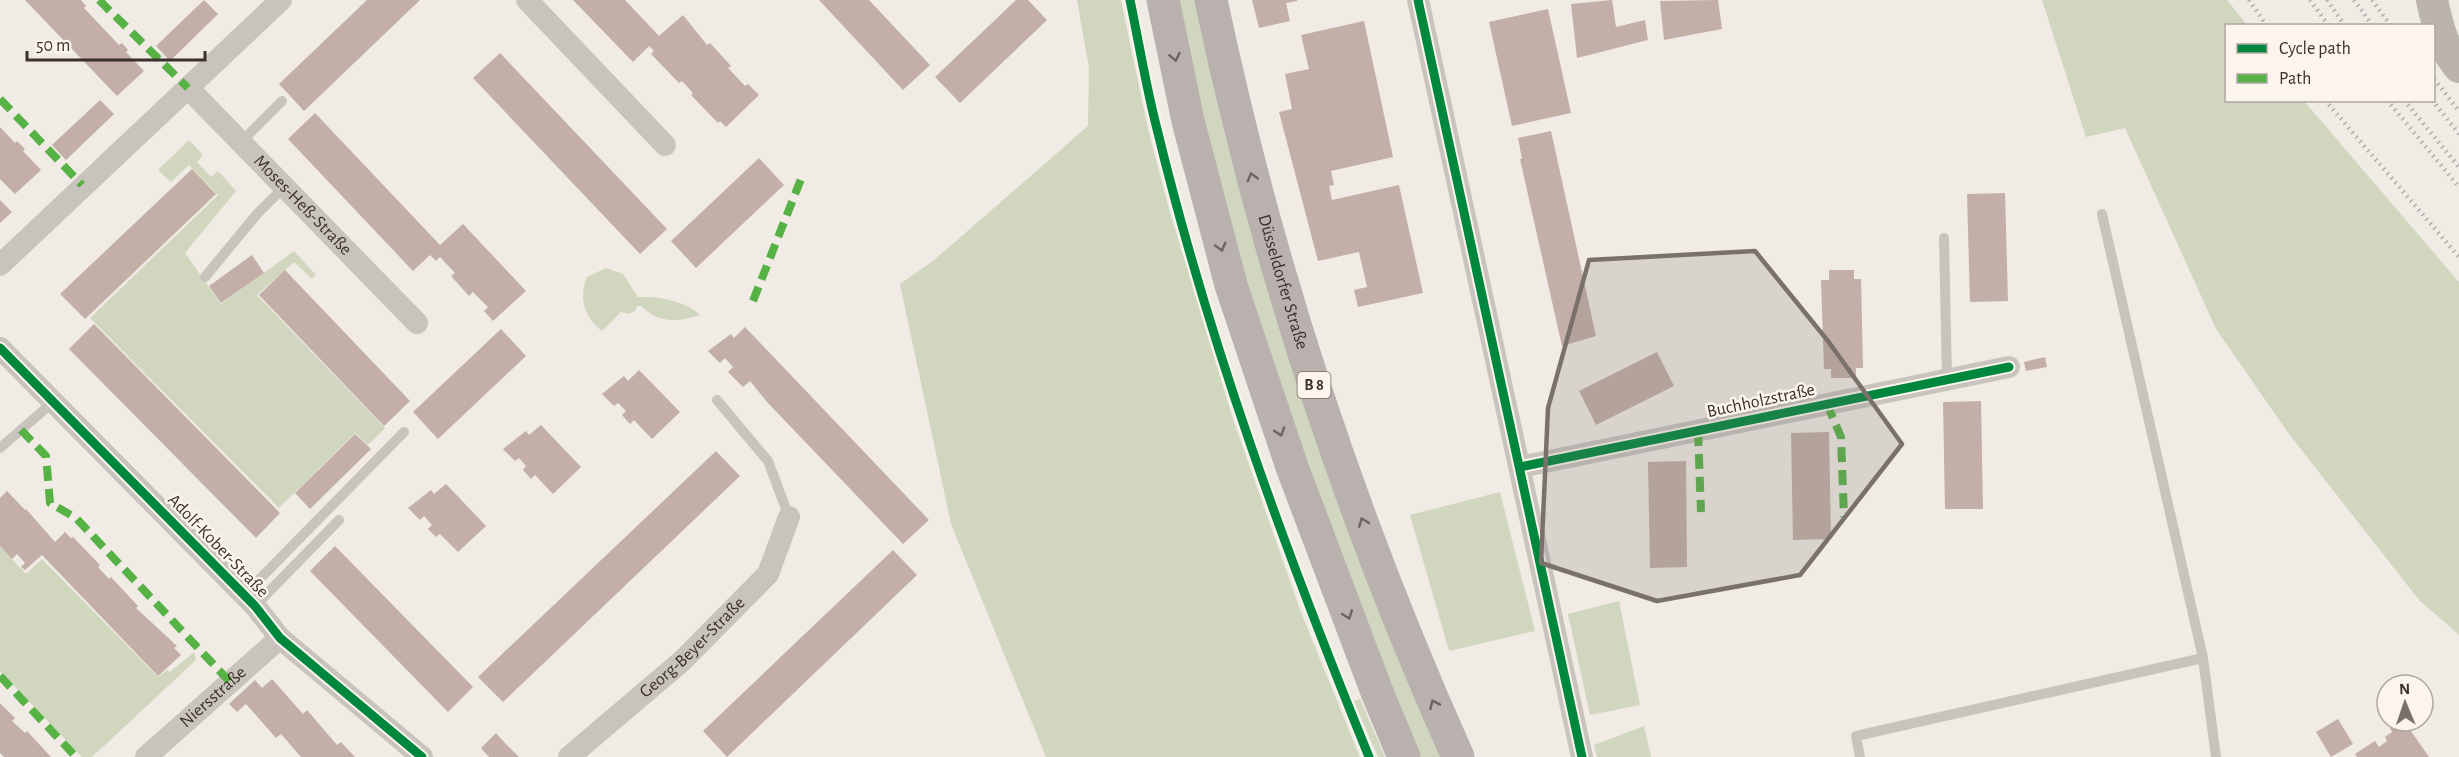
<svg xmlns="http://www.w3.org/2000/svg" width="2459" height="757" font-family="'Alegreya Sans',sans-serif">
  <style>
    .green { fill: #d1d6bf }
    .building { fill: #c3afa7 }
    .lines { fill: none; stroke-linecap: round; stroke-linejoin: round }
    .lane { stroke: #c9c3be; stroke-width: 10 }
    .street { stroke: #c9c3be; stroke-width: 22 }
    .secondary { stroke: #bab3ae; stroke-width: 32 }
    .primary { stroke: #b8b1ad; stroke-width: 33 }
    .rail { stroke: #b1aca8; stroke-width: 4.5; stroke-dasharray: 1.5 4.5; stroke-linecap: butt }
    .quiet { stroke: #57b246; stroke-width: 8; stroke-dasharray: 15 8; stroke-linecap: butt }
    .cycleway-casing { stroke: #fbf5ee; stroke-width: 13 }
    .cycleway { stroke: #00873e; stroke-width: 9 }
    .oneway { stroke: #6d645f }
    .marked { fill: #7a716c; fill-opacity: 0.2; stroke: #7a716c; stroke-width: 4.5; stroke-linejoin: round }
    .labels { text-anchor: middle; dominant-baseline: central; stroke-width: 5; stroke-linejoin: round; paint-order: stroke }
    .shield { fill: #fbf5ee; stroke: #756b66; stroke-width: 1.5 }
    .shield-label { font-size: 16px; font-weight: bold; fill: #3b302b }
    .street-label { font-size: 18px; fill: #3b302b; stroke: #fbf5ee }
  </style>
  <rect width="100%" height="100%" fill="#f0ebe5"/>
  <!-- green -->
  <g class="green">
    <path d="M1077,0H1121L1148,129L1169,209L1233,419L1302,615L1360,757H1046L951,524L900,284L933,261L1088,126L1089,68Z"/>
    <path d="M1179,0H1196L1224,132L1269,294L1332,488L1440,757H1420C1336,557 1260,353 1208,143C1197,95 1189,47 1179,0Z"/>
    <path d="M2042,0H2227L2247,25L2226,26V100L2304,101L2459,282V635L2419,600L2289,434L2216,329L2125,128L2086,137Z"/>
    <path d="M189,140L203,155L197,162L211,177L218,171L236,191L185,253L221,304L294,251L316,275L312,279L294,262L257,295L385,428L368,445L355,433L279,508L90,318L218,195L189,165L171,182L158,170Z"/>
    <path d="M606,268L623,274L638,297C660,296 684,301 701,315C677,322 660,324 641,306H637L635,311L628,314L621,312L602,331C585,318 578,298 587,277Z"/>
    <path d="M1500,492L1535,631L1449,651L1410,515Z"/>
    <path d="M0,546L26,574L42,559L158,677L167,670L170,672L194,652L196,660L92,757H82L0,671Z"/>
    <path d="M1619,601L1640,705L1590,715L1568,614Z"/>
    <path d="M1360,699L1385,757H1378L1354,701Z"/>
    <path d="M1644,726L1651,757H1597L1594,745Z"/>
  </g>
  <!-- building -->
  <g class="building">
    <path d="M25,0H81L86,6L84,8L119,45L122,43L128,50L126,52L144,71L117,96Z"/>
    <path d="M204,0L218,14L170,61L156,46Z"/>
    <path d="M367,0H420L304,111L279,84Z"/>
    <path d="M573,0H625L659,36L683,15L707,45L710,43L731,66L728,68L745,86L748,84L759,95L726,127L720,121L718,123L691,95L693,93L682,81L679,83L651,54L654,51L649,46L633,62Z"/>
    <path d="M819,0H869L930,65L903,90Z"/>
    <path d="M1016,0H1028L1047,20L960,103L935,77Z"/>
    <path d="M1252,0H1297V1L1286,3L1290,21L1259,28Z"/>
    <path d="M1612,0L1616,27L1645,20L1648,40L1577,58L1571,4Z"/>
    <path d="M1718,0L1722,29L1664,40L1660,1Z"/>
    <path d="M1548,9L1571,113L1512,126L1489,22Z"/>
    <path d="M1364,21L1393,157L1331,171L1334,185L1329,186L1332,200L1399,185L1423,293L1358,307L1354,290L1367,287L1359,252L1318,261L1279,112L1292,109L1285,74L1309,69L1301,35Z"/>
    <path d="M500,53L667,229L640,254L473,78Z"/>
    <path d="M100,100L114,114L66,160L52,145Z"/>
    <path d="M315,113L440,245L463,224L526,291L493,321L484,311L488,307L473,292L469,296L451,276L455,273L440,257L436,261L430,255L413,271L288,139Z"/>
    <path d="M0,127L15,143L17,141L25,149L23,151L41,170L15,194L0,179Z"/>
    <path d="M1551,131L1596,336L1562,346L1520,159H1522L1518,138Z"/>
    <path d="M759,158L784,185L696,268L671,241Z"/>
    <path d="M192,169L216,194L85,319L60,294Z"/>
    <path d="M2005,193L2008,301L1970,302L1967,194Z"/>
    <path d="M0,200L12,212L0,223Z"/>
    <path d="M252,255L264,273L221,303L209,286Z"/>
    <path d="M285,270L410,401L384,426L259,295Z"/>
    <path d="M1829,270H1854V279H1861L1863,368H1856V378H1831V369H1824L1821,280H1829Z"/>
    <path d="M94,324L280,513L256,538L69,349Z"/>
    <path d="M745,327L929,520L903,544L767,402L750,381L743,387L728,372L733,367L725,358L720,363L708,351L731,334L734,338Z"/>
    <path d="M501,329L526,356L438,439L413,412Z"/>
    <path d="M1657,352L1674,386L1596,425L1579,391Z"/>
    <path d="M2045,357L2047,367L2026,371L2024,362Z"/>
    <path d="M639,370L680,412L652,439L634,420L630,424L622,415L626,411L618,403L614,406L602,394L624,376L628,381Z"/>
    <path d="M1981,401L1983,509H1945L1943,402Z"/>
    <path d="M541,425L581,467L553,494L535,475L531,479L523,470L526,466L519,458L515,461L503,449L526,431L529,435Z"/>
    <path d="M1829,432L1831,539L1793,540L1791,433Z"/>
    <path d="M355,434L371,449L310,509L295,493Z"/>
    <path d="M716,451L740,476L503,702L478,677Z"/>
    <path d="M1686,461L1687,567L1650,568L1648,462Z"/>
    <path d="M446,484L486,526L458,552L440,534L436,537L428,529L432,525L424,516L420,520L408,508L431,490L434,494Z"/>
    <path d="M7,491L25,510L26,509L55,542L65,532L71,538L73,537L100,565L98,567L109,579L111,577L138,606L136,608L177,646L174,648L181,655L158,676L42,555L25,570L21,567L25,563L17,554L12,559L0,546V498Z"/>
    <path d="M335,546L473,687L448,712L310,571Z"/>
    <path d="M893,550L917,575L727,757L703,731Z"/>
    <path d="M272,679L303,714L307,710L337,745L341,742L355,757H301L281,734L276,738L246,704L237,712L229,704L255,680L262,688Z"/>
    <path d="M0,703L15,718L12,721L25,733L27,731L51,757H4L0,753Z"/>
    <path d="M2338,719L2353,744L2331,757L2316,732Z"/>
    <path d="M2400,721H2404L2429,757H2357L2355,754L2375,741L2379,747L2387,741L2385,737L2392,732L2390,728Z"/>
    <path d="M496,733L503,741L519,757H489L481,748Z"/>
  </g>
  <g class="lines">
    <!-- lane -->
    <g class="lane">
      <path d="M241,142L282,101"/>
      <path d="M2102,214L2203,658L2216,757"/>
      <path d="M1944,238L1947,380"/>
      <path d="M205,277L257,214L284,187"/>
      <path d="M717,400L768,461L789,517"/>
      <path d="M0,448L53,402"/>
      <path d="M244,595L404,432"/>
      <path d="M255,606L339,520"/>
      <path d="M1860,757L1856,736L2203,658"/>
    </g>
    <!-- street -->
    <g class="street">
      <path d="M527,0L665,145"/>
      <path d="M1418,0L1582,757"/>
      <path id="s1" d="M188,88L417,323"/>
      <path d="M0,265L281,0"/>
      <path d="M0,348L255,606L280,638L422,757"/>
      <path d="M1520,467L2009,367"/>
      <path id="s2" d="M146,757L280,638"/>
      <path id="s3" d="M569,757L682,661L768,574L789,517"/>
    </g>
    <!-- secondary -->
    <path class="secondary" d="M2432,0C2437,24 2443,48 2459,67"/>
    <!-- primary -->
    <g class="primary">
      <path d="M1163,0L1188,121L1231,285L1292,467L1377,692L1404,757"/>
      <path id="s4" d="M1211,0C1266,261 1349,514 1458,757"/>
    </g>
    <!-- rail -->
    <g class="rail">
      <path d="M2249,0L2267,26"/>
      <path d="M2310,0L2329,26"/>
      <path d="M2327,0L2345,26"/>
      <path d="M2354,0L2373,26"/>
      <path d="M2372,0L2391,26"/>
      <path d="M2434,79L2459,111"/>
      <path d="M2325,100L2459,257"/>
      <path d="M2387,100L2459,187"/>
      <path d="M2404,100L2459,167"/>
      <path d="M2432,100L2459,134"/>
    </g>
    <!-- quiet -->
    <g class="quiet">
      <path d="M99,0L188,88"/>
      <path d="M0,99L82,185"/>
      <path d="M753,301L803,174"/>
      <path d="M1827,404L1841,437L1844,517"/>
      <path d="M21,430L46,456L50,503L76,518L230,682"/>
      <path d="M1698,431L1701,512"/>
      <path d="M0,676L76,757"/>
    </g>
    <!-- cycleway casing -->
    <g class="cycleway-casing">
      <g id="cycleway">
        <path d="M1130,0C1139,43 1146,87 1157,129C1209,344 1286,553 1369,757"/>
        <path d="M1418,0L1582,757"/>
        <path d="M0,348L255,606L280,638L422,757"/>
        <path d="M1520,467L2009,367"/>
      </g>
    </g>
    <!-- cycleway -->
    <use href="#cycleway" class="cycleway"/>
  </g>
  <!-- one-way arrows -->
  <defs><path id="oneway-chevron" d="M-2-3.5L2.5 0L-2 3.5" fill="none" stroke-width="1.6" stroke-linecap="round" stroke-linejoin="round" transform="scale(1.5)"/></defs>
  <g class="oneway">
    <use href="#oneway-chevron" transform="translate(1175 57) rotate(78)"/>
    <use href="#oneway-chevron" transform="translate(1252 177) rotate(-105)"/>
    <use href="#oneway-chevron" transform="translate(1221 247) rotate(75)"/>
    <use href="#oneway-chevron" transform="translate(1280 432) rotate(72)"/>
    <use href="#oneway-chevron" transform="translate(1363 522) rotate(-111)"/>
    <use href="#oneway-chevron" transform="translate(1348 615) rotate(69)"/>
    <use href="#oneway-chevron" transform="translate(1434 704) rotate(-114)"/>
  </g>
  <!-- marked area -->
  <path class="marked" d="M1755,251L1828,341L1902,444L1800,575L1657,601L1541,563L1548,408L1589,260Z"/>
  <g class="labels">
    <!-- shield labels -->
    <rect class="shield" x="1297.5" y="372" width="33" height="26" rx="4.5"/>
    <g class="shield-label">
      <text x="1314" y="385">B 8</text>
    </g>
    <!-- street labels -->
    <g class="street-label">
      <text stroke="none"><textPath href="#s1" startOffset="164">Moses-Heß-Straße</textPath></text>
      <text stroke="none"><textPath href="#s4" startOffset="291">Düsseldorfer Straße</textPath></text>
      <text transform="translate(1761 401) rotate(-12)">Buchholzstraße</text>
      <text transform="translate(218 546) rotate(46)">Adolf-Kober-Straße</text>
      <text stroke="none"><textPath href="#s3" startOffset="165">Georg-Beyer-Straße</textPath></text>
      <text stroke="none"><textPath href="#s2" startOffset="90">Niersstraße</textPath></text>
    </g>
  </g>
  <!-- legend -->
  <rect x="2225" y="24" width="210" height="78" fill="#fbf5ee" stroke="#aea6a0" stroke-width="1.5"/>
  <rect x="2237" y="44" width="30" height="9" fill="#00873e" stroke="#aea6a0" stroke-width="1.5"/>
  <text x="2279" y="54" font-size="18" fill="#3b302b">Cycle path</text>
  <rect x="2237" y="74" width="30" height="9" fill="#57b246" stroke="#aea6a0" stroke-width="1.5"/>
  <text x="2279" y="84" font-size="18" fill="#3b302b">Path</text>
  <!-- north arrow -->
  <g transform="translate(2405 703) rotate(358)"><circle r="28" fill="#fbf5ee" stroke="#aea6a0" stroke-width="1.5"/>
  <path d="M0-4.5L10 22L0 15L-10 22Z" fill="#7a716c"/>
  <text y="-9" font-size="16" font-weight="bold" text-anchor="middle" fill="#3b302b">N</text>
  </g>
  <!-- scale -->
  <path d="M27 51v9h178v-9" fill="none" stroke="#3b302b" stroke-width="3"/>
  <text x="36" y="51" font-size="18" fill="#3b302b" stroke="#fbf5ee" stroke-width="4.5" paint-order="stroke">50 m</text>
</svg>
